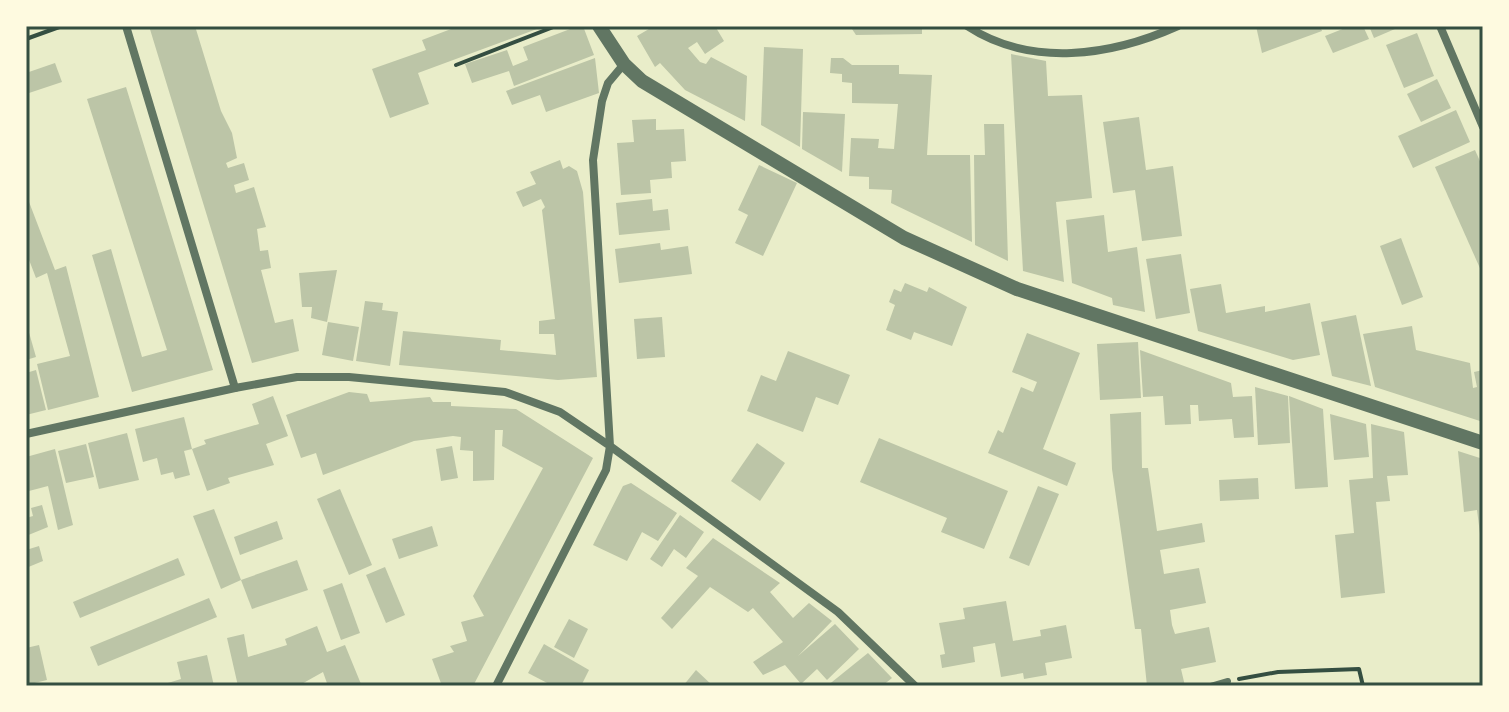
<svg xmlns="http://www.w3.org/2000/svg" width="1509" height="712" font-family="Arial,sans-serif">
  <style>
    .building { fill: #bcc5a7 }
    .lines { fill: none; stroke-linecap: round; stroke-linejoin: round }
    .path { stroke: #344e41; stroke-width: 4 }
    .service { stroke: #617663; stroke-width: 6 }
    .minor { stroke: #617663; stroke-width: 8 }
    .tertiary { stroke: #617663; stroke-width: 14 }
    .neatline { fill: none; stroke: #344e41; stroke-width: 3 }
  </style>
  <rect width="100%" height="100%" fill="#e9edc9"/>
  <!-- building -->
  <g class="building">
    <path d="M149,26H195L221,111L232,133L237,158L226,163L228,168L244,163L249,180L234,185L236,193L254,187L266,227L257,229L260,251L268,250L271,268L261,270L275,323L293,319L299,351L252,363Z"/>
    <path d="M459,26H545L418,73L429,104L390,118L372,69L426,50L422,40Z"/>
    <path d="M578,26H583L594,55L514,86L509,71L472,83L465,64L507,50L513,66L528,60L523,47Z"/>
    <path d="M654,26H715L724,41L705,54L697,42L688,48L700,62L706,64L711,57L747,76L745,121L685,90L660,63L655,67L637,36Z"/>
    <path d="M850,26H922V34L856,35Z"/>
    <path d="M1256,26H1320L1322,31L1262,53Z"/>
    <path d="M1350,26H1363L1369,39L1333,53L1325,36Z"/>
    <path d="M1369,26H1402L1374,38Z"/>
    <path d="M1417,33L1434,76L1404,88L1386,45Z"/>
    <path d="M764,47L803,49L800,147L761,125Z"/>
    <path d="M1011,54L1046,61L1048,96L1082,95L1092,198L1056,202L1064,282L1023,271Z"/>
    <path d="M595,58L599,93L546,112L540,95L512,105L506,91Z"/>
    <path d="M831,58H843L852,65H899V74L932,75L927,155H970L972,242L891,203L892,190L869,189V177L849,176L851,138L879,139L878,148L894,149L898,104L852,103V83L842,82V74L830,73Z"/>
    <path d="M55,63L62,82L26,94V73Z"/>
    <path d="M1437,79L1451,108L1421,122L1407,94Z"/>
    <path d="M126,87L213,370L132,392L92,255L111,249L142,357L167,350L87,99Z"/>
    <path d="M1456,110L1470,142L1413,168L1398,136Z"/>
    <path d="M803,112L845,114L842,172L802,149Z"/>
    <path d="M1139,117L1146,170L1173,166L1182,236L1142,241L1135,190L1113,193L1103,122Z"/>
    <path d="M656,119V130L684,129L686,161L671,162L672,178L650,180L651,193L621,195L617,143L634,142L632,120Z"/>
    <path d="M984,124H1004L1008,261L975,245L974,155H985Z"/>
    <path d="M1475,150L1483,168V275L1435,167Z"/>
    <path d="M560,160L563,169L569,166L577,171L583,192L597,377L558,380L399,365L403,331L501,340L500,350L556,355L554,334H539V321L555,319L542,210L545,207L541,199L523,207L516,192L536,184L530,172Z"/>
    <path d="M759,165L797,183L763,256L735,243L748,215L738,210Z"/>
    <path d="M26,194L55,270L66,266L99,397L48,410L37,364L70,356L47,273L36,278L26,252Z"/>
    <path d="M652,199L653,211L668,209L670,230L619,235L616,203Z"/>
    <path d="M1104,215L1108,252L1137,247L1145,312L1113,305L1112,298L1072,283L1066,220Z"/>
    <path d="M1401,238L1423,297L1402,305L1380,246Z"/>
    <path d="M660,243L661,250L688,246L692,274L619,283L615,249Z"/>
    <path d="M1181,254L1190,313L1156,319L1146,259Z"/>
    <path d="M337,270L327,322L311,318L312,307H302L299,273Z"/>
    <path d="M905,283L927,292L929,287L967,307L952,346L914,332L911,340L886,330L895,305L889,302L894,289L901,292Z"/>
    <path d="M1221,284L1226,313L1265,306V312L1310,303L1320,355L1293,360L1198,331L1190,289Z"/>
    <path d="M365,301L383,303L382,310L398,312L390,366L356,361Z"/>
    <path d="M1356,315L1371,386L1332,376L1321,322Z"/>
    <path d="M662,317L665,357L637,359L634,319Z"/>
    <path d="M26,322L36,357L26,360Z"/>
    <path d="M328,322L359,327L353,361L322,355Z"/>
    <path d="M1412,326L1416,350L1470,363L1473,388L1477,387L1474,372L1483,370V422L1375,387L1363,334Z"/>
    <path d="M1027,333L1080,353L1043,449L1076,463L1067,486L988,453L998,430L1003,433L1021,387L1033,392L1037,382L1012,372Z"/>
    <path d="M1138,342L1141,398L1100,400L1097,344Z"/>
    <path d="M1140,350L1231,383L1233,397L1252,396L1254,437L1234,438L1232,419L1199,421L1198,405H1190L1191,424L1165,425L1163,396L1143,397Z"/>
    <path d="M788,351L850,375L838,405L816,397L803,432L747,411L761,375L776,381Z"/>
    <path d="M36,370L46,410L26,415V373Z"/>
    <path d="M1255,387L1288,396L1290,443L1258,445Z"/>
    <path d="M349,392L367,394L370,402L430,397L433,402H451V406L516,409L593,458L473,686H442L432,659L454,652L450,646L467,641L461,622L484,616L473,596L543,468L502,446L503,430H495L494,480L473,481V451L460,450L461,437L453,436L414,441L323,475L316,453L301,458L286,415Z"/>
    <path d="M273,396L288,436L266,444L274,465L228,478L230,483L207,491L192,449L206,444L204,440L259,424L252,404Z"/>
    <path d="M1289,396L1323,409L1328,487L1295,489Z"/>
    <path d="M1141,412L1142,468H1148L1157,531L1202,523L1205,542L1160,550L1164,574L1199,568L1206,603L1170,610L1172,625L1175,634L1209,627L1216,662L1181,669L1185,686H1147L1141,629H1135L1112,469L1110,414Z"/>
    <path d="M1330,414L1366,424L1369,457L1334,460Z"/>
    <path d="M184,417L192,449L184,451L190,475L175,479L173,472L161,475L157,458L143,462L135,429Z"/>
    <path d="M1371,424L1404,432L1408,475L1387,476L1390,501L1376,502L1385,593L1341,598L1335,535L1354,533L1349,480L1373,478Z"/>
    <path d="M127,433L139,480L99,489L88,443Z"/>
    <path d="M879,438L1008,491L984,549L941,532L947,518L860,482Z"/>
    <path d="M757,443L785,463L760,501L731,481Z"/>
    <path d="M86,444L94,477L66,483L58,451Z"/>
    <path d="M452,446L458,478L441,481L436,449Z"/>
    <path d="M55,449L73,525L58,530L48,486L29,491L26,479V457Z"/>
    <path d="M1458,451L1483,459V557L1477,510L1464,512Z"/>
    <path d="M1258,478L1259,499L1220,501L1219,480Z"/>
    <path d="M631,483L677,513L658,541L642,532L627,561L593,545L623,486Z"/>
    <path d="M1038,486L1059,494L1029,566L1009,558Z"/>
    <path d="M340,489L372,565L349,575L317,499Z"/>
    <path d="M42,505L48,527L26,536V518L33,516L31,508Z"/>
    <path d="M214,509L241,580L221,589L193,516Z"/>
    <path d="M680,515L704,532L686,558L674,549L662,567L650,559Z"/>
    <path d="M277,521L283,539L240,555L234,537Z"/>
    <path d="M432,526L438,546L399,559L392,539Z"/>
    <path d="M713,538L780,583L770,592L793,618L809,603L832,621L798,656L835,624L859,649L827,680L817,669L801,684L785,665L763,675L753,662L783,642L753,608L748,612L710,587L672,629L661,618L698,576L686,568Z"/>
    <path d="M39,546L43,561L26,568V550Z"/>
    <path d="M178,558L185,575L80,618L73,602Z"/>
    <path d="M297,560L308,590L252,609L241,580Z"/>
    <path d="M385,567L405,615L386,623L366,575Z"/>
    <path d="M342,583L360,633L341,640L323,590Z"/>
    <path d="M209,598L217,617L98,666L90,647Z"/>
    <path d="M1006,601L1013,641L1041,636L1040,630L1066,625L1072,658L1045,663L1047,675L1024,679L1023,673L1001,677L995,643L973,647L975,662L942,668L940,655L945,654L939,623L965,619L963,608Z"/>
    <path d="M569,619L588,629L574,658L554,647Z"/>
    <path d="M317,626L327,652L345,645L361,684L328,686L323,672L298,686H238L227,638L244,634L248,657L287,645L285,639Z"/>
    <path d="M544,644L589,670L581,686H553L528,673Z"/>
    <path d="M39,645L47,680L26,685V648Z"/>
    <path d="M868,653L892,678L882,686H827Z"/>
    <path d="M207,655L214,686H158L181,679L177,662Z"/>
    <path d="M696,670L713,686H683Z"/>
  </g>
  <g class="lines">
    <!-- path -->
    <g class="path">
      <path d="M26,39L62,26"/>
      <path d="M456,65L556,26"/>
      <path d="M1239,679L1278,672L1359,669L1363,686"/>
    </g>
    <!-- service -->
    <path class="service" d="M1211,686L1228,681"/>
    <!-- minor -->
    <g class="minor">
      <path d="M126,26L235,388"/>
      <path d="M967,26C1031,68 1111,56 1178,26"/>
      <path d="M1440,26L1483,127"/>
      <path d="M624,64L608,83L602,101L593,160L610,446L838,612L915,686"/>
      <path d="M26,434L235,388L297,377H349L505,392L560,412L610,446L606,470L496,686"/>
    </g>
    <!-- tertiary -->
    <path class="tertiary" d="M599,26L624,64L642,81L904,238L1017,289L1483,443"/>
  </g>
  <!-- border -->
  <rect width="1509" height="712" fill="none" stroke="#fefae0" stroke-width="56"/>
  <rect x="28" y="28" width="1453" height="656" class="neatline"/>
</svg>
